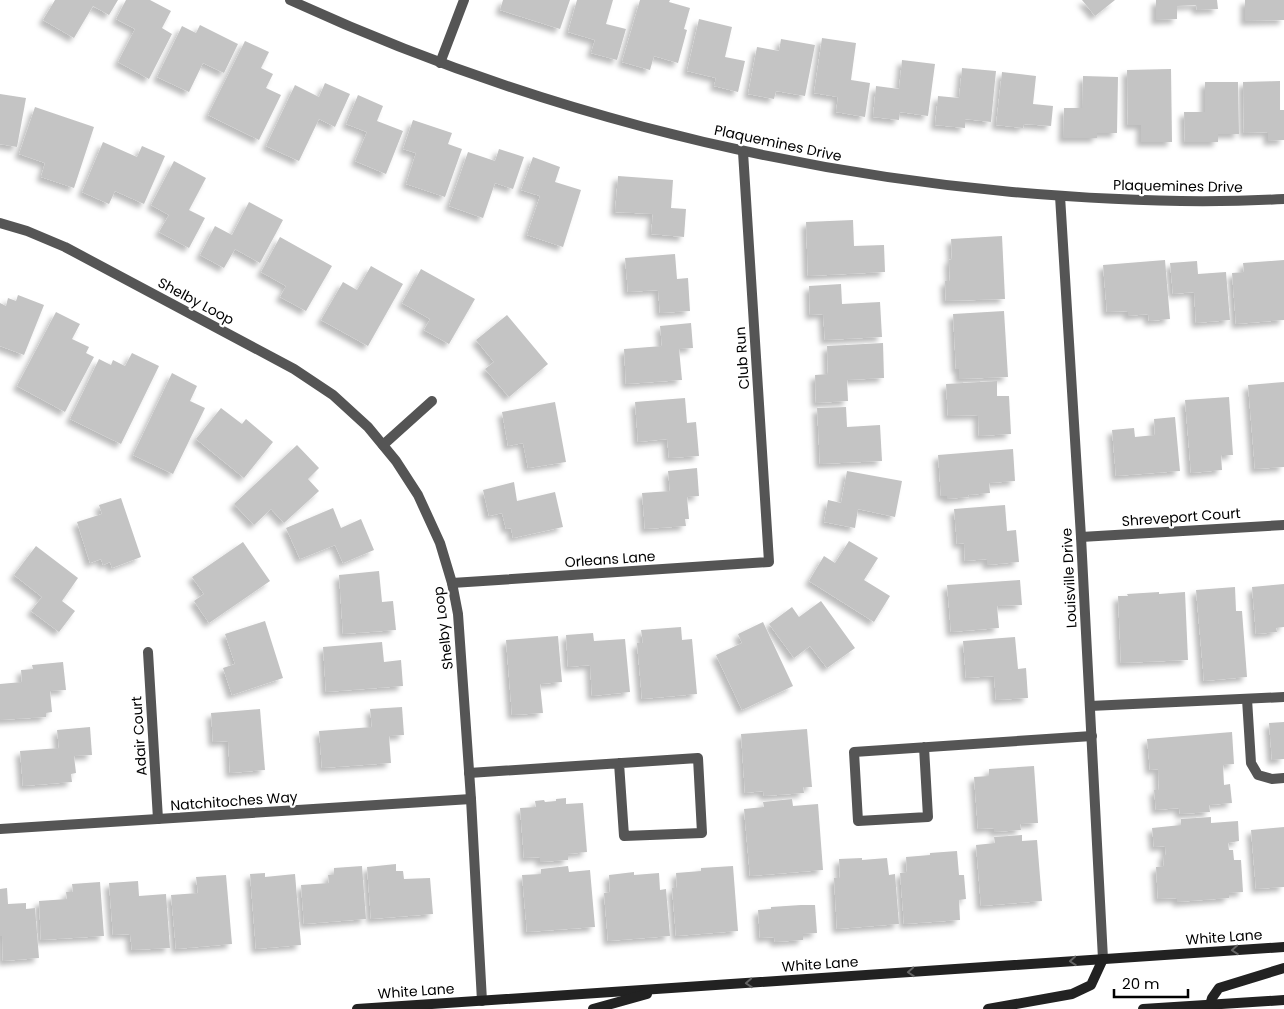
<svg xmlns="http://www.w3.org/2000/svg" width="1284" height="1009" font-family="Poppins,sans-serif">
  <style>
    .building { fill: #c4c4c4; filter: url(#shadow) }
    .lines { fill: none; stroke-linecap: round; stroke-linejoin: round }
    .service { stroke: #555; stroke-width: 10 }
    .minor { stroke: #555; stroke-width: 10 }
    .secondary { stroke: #222; stroke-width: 10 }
    .oneway { stroke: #646464 }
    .labels { text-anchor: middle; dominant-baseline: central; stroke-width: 4.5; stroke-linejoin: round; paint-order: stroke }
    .street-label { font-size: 14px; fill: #000; stroke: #fff }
  </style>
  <defs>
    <filter id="shadow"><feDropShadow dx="-4.5" dy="4.5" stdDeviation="2.5" flood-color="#0004"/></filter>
  </defs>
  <rect width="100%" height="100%" fill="#fff"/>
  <!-- building -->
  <g class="building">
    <path d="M55,0H118L109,15L93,6L74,38L43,20Z"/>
    <path d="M126,0H150L171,11L162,28L172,34L149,79L118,62L135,29L116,19Z"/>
    <path d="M503,0H570L560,29L500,10Z"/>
    <path d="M577,0H613L606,24L626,29L617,60L591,53L595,40L568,32Z"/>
    <path d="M640,0H670L669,2L690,8L684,29L687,30L678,63L654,56L650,70L622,62Z"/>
    <path d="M1082,0H1115L1095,16Z"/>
    <path d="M1156,0H1217L1218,9L1197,10L1196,5L1177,6V19L1156,20Z"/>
    <path d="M1245,0H1284V20L1245,21Z"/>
    <path d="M699,19L732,27L725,57L745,61L738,92L714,86L716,78L687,71Z"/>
    <path d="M200,25L238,44L224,73L203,63L189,92L157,77L182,26L196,33Z"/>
    <path d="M822,38L856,43L851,80L870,83L865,117L836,112L838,97L814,93Z"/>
    <path d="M781,39L815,45L805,96L776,91L774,99L748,94L757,47L779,51Z"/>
    <path d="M245,41L269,52L261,68L273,74L266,88L281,95L259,140L208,115Z"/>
    <path d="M902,60L935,64L928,116L900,112L899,120L873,117L876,86L899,89Z"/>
    <path d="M962,68L996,71L991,122L965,119V128L935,125L938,96L959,98Z"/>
    <path d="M1171,69L1172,142H1141V125H1128L1127,70Z"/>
    <path d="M1002,72L1036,76L1033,104L1053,106L1051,126L1024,124L1023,128L996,125Z"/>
    <path d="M1083,76L1118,77L1117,133H1097V138H1063L1064,108H1082Z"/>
    <path d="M1280,81V110H1284V140L1268,141V132L1244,133L1243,82Z"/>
    <path d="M1205,82H1238L1239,134H1218V142H1185L1184,112H1205Z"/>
    <path d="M325,83L350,94L335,127L319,119L299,161L266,146L295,85L319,97Z"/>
    <path d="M0,94L26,98L17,147L0,144Z"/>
    <path d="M358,95L383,106L377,121L403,131L386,174L355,161L367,132L346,124Z"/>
    <path d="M35,107L94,127L74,188L41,177L45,163L19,154Z"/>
    <path d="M413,120L452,133L448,144L462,149L445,197L406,184L416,153L403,149Z"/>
    <path d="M103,142L137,157L142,146L165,156L144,204L115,191L109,204L82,192Z"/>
    <path d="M499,149L524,157L513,189L495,183L483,218L449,206L468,152L495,161Z"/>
    <path d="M533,157L560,167L555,182L581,190L563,247L527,235L540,196L521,190Z"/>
    <path d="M174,161L206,178L189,210L205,218L189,248L159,232L169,215L151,205Z"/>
    <path d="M618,176L673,180L671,208L686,209L684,237L651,234L653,214L615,212Z"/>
    <path d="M249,202L283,220L260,263L235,249L224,268L200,255L215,226L232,235Z"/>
    <path d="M853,220L854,246L884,245L885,272L808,276L806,222Z"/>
    <path d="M1002,236L1005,299L946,301L945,281H950L949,260L952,259L951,239Z"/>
    <path d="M280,237L332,266L306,311L280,297L286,286L261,272Z"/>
    <path d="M675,254L677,279L688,278L690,311L660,313L658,290L628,292L625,258Z"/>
    <path d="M1165,260L1170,319L1149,321L1148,314L1128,316V311L1107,312L1103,265Z"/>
    <path d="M1284,260V320L1236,324L1232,273L1244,272L1243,263Z"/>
    <path d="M1197,261L1198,274L1226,272L1230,320L1196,323L1194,292L1173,294L1170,263Z"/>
    <path d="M371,266L403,284L368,346L321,320L343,282L357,290Z"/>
    <path d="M421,269L475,299L449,344L424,330L430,319L402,303Z"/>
    <path d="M841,284L842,304L880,302L882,337L825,340L823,314L810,315L809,286Z"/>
    <path d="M18,295L44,305L24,355L0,346V303L6,306L8,298L16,301Z"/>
    <path d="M1004,311L1008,377L959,379V369H956L953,314Z"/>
    <path d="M56,312L80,324L72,339L89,347L86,353L94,357L65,412L17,386Z"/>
    <path d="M507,315L548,364L509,397L485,369L494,362L476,340Z"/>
    <path d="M691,323L693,348L679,349L682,380L626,384L624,349L662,346L660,326Z"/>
    <path d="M883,343L884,378L847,380L848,401L816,403L815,375L828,374L827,346Z"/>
    <path d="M132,353L159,366L121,444L70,419L99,359L111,365L113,360L125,366Z"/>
    <path d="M172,373L197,386L190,401L205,408L173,474L133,455Z"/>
    <path d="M997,381V396H1009L1011,434L979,436L978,415L948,416L946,384Z"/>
    <path d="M1284,382V467L1255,469L1248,385Z"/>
    <path d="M1229,397L1233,455H1221L1222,470L1191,473L1185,400Z"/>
    <path d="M685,398L687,423L696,422L699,456L669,458L667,439L638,442L635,402Z"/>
    <path d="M555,402L566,462L528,468L523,443L508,446L502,412Z"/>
    <path d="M846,407L847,427L880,425L882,461L820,464L817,408Z"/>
    <path d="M221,408L242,424L246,419L273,442L244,478L196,439Z"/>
    <path d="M1175,417L1180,471L1116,476L1112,430L1134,428L1135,437L1155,435L1154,419Z"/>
    <path d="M297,445L319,468L308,479L319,491L284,523L271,509L254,525L234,504Z"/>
    <path d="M1013,449L1015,481L989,483L990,493L968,495L969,497L947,499V496H941L938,455Z"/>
    <path d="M697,468L699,496L687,497L689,519H685L686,526L645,529L642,493L670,491L668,471Z"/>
    <path d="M847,471L902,481L895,517L858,509L855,528L824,522L828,500L841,503Z"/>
    <path d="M514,482L517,501L555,492L563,527L513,538L511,528L506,529L502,513L489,516L483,490Z"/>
    <path d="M121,498L141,557L112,568L110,562L103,565L101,559L90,563L77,522L102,514L99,505Z"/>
    <path d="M1005,505L1007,531L1016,530L1019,562L987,565V559L965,561L964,543L957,544L954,509Z"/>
    <path d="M333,508L341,528L361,519L374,550L343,563L335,545L300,559L286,528Z"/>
    <path d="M849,541L878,558L864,580L890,596L874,622L809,581L824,556L835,563Z"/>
    <path d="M243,542L270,581L209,623L194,601L204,594L192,577Z"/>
    <path d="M36,546L78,578L62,601L75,611L59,632L31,611L42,597L14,575Z"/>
    <path d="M379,571L382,602L393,601L396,630L343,634L339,575Z"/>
    <path d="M1020,580L1022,605L997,606L999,628L951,632L947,585Z"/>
    <path d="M1284,584V627L1276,628L1277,632L1256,634L1252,587Z"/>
    <path d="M1235,587L1236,611H1242L1247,677L1204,681L1196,590Z"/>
    <path d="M1159,592V594L1185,592L1188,660L1121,663L1118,596H1128L1127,594Z"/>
    <path d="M821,601L855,648L827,668L810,646L794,658L769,624L792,607L799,617Z"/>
    <path d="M265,621L283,678L232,695L223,668L235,664L225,634Z"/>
    <path d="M763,622L793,686L742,710L716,655L742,643L738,634Z"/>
    <path d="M681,627L682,640L692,639L697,694L642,699L637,643H643L641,630Z"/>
    <path d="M593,633L594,641L625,639L630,692L592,696L590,665L568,667L566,635Z"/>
    <path d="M558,636L562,682L540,684L543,713L512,715L506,640Z"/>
    <path d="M1015,637L1018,669L1026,668L1028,698L996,700L994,676L966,678L963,641Z"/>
    <path d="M382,642L384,662L401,660L403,686L326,692L323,647Z"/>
    <path d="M63,662L66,690L50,691L52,712L46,713V717L0,720V684L22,682L21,670L33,669L32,665Z"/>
    <path d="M402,707L404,735L389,736L391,763L322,768L319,731L372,727L370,709Z"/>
    <path d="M260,709L265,770L230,773L228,741L213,742L211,713Z"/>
    <path d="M1284,722V759L1272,760L1269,723Z"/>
    <path d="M90,727L92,755L74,756L76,773L71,774L72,782L23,786L20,751L59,748L57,730Z"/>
    <path d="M807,729L812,787H803L804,793L764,796L763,791L745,793L741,734Z"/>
    <path d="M1232,732L1234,764L1223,765L1224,785L1230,784L1232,803L1209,805L1210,812L1180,814L1179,808L1156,810L1154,790H1159L1158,769L1150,770L1147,739Z"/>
    <path d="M1034,766L1038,823L1020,824L1021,830L994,832V828L978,829L974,777L989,776V769Z"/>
    <path d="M566,798V804L583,803L587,852L568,854V860L540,862V857L524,858L520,808L536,807L535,801L544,800L545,802L556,801V799Z"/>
    <path d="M792,799L793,806L818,804L823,870L750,876L744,809L764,807L763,802Z"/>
    <path d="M1211,817V823L1238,821L1239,841L1228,843L1229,850H1233L1234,860H1241L1243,892L1229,893V898L1177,902V898L1158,899L1156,867L1164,866L1163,855H1166L1165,846L1154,847L1152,828L1181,825V819Z"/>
    <path d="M1284,827V887L1256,889L1251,830Z"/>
    <path d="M1022,835V841L1037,840L1042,901L981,906L976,845L995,843L994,837Z"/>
    <path d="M957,851L959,875H964L966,899L959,900L960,920L904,924L900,873L907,872L906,857L930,855V853Z"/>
    <path d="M862,858V860L887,858L889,875L895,874L899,924L837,929L834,878H840L839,859Z"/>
    <path d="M396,864V871H403L404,879L430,878L433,914L371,919L367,867Z"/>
    <path d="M362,866L366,919L304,924L301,885L329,883L328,875H334V868Z"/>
    <path d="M568,866L569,872L590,870L595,927L527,932L522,875L541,874V869Z"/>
    <path d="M733,866L738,931L676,936L672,888H677L676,873L701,871V868Z"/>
    <path d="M634,872V875L659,873L660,890L666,889L670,936L608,941L604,893L610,892L609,875Z"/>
    <path d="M265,873V877L295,874L301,945L256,949L250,874Z"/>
    <path d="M226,875L232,944L176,949L171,895L198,893L196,877Z"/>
    <path d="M138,881L139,896L166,894L170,948L132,950L130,934L113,935L109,883Z"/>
    <path d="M100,882L104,936L41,940L39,901L67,899L66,892H73L72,884Z"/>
    <path d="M7,888L8,904L26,903V909L35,908L39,958L3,961L2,936H0V889Z"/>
    <path d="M801,905H815L817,933L803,934V940L775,942L774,937L760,938L758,910L771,909V907Z"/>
  </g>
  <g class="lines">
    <!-- service -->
    <g class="service">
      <path d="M1247,699L1251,763L1258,775L1272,779L1284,778"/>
      <path d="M924,747L928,817L858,821L854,752L1092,736"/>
      <path d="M469,773L698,758L702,833L624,836L619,763"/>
    </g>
    <!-- minor -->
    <g class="minor">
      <path d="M290,0C518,105 763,169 1012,192C1102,200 1194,204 1284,199"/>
      <path d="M440,63L464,0"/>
      <path d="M1060,196L1081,537L1103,959"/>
      <path d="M0,223L27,231L65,247L294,369L333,395L368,427L396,461L418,495L440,543L452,583L458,614L471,799L482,1001"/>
      <path d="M383,445L432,401"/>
      <path d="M1081,537L1284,525"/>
      <path d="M452,583L769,562L743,152"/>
      <path d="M148,652L158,819"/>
      <path d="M1090,706L1284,697"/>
      <path d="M0,829L471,799"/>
    </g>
    <!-- secondary -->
    <g class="secondary">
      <path d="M1210,1005L1212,998L1219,988L1284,968"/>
      <path d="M357,1009L1284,947"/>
      <path d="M593,1009L647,994"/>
      <path d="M988,1009L1072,994L1091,985L1103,959"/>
      <path d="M1143,1009L1284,1000"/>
    </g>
  </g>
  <!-- one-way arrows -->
  <defs><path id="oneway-chevron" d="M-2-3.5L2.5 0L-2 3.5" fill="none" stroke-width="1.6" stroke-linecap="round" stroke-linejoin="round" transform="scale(1.25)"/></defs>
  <g class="oneway">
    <use href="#oneway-chevron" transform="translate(1235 950) rotate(176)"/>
    <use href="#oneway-chevron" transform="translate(1073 961) rotate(176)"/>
    <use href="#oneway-chevron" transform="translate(911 972) rotate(176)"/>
    <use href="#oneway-chevron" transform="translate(749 983) rotate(176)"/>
  </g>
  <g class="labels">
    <!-- street labels -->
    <g class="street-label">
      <text transform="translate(778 143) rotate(12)">Plaquemines Drive</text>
      <text transform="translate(1178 186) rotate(1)">Plaquemines Drive</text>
      <text transform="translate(196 301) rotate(28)">Shelby Loop</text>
      <text transform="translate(742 358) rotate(-94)">Club Run</text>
      <text transform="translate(1181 517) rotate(-4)">Shreveport Court</text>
      <text transform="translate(610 559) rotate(-4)">Orleans Lane</text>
      <text transform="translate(1069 578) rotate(-93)">Louisville Drive</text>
      <text transform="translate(443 628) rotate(-97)">Shelby Loop</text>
      <text transform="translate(139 736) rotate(-94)">Adair Court</text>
      <text transform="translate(234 801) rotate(-4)">Natchitoches Way</text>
      <text transform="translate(1224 937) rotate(-4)">White Lane</text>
      <text transform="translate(820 964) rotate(-4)">White Lane</text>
      <text transform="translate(416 991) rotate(-4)">White Lane</text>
    </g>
  </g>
  <!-- scale -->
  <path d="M1114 989v8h74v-8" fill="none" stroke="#000000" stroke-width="2.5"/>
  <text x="1122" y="989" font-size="15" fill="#000000" stroke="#ffffff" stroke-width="4" paint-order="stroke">20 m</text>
</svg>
